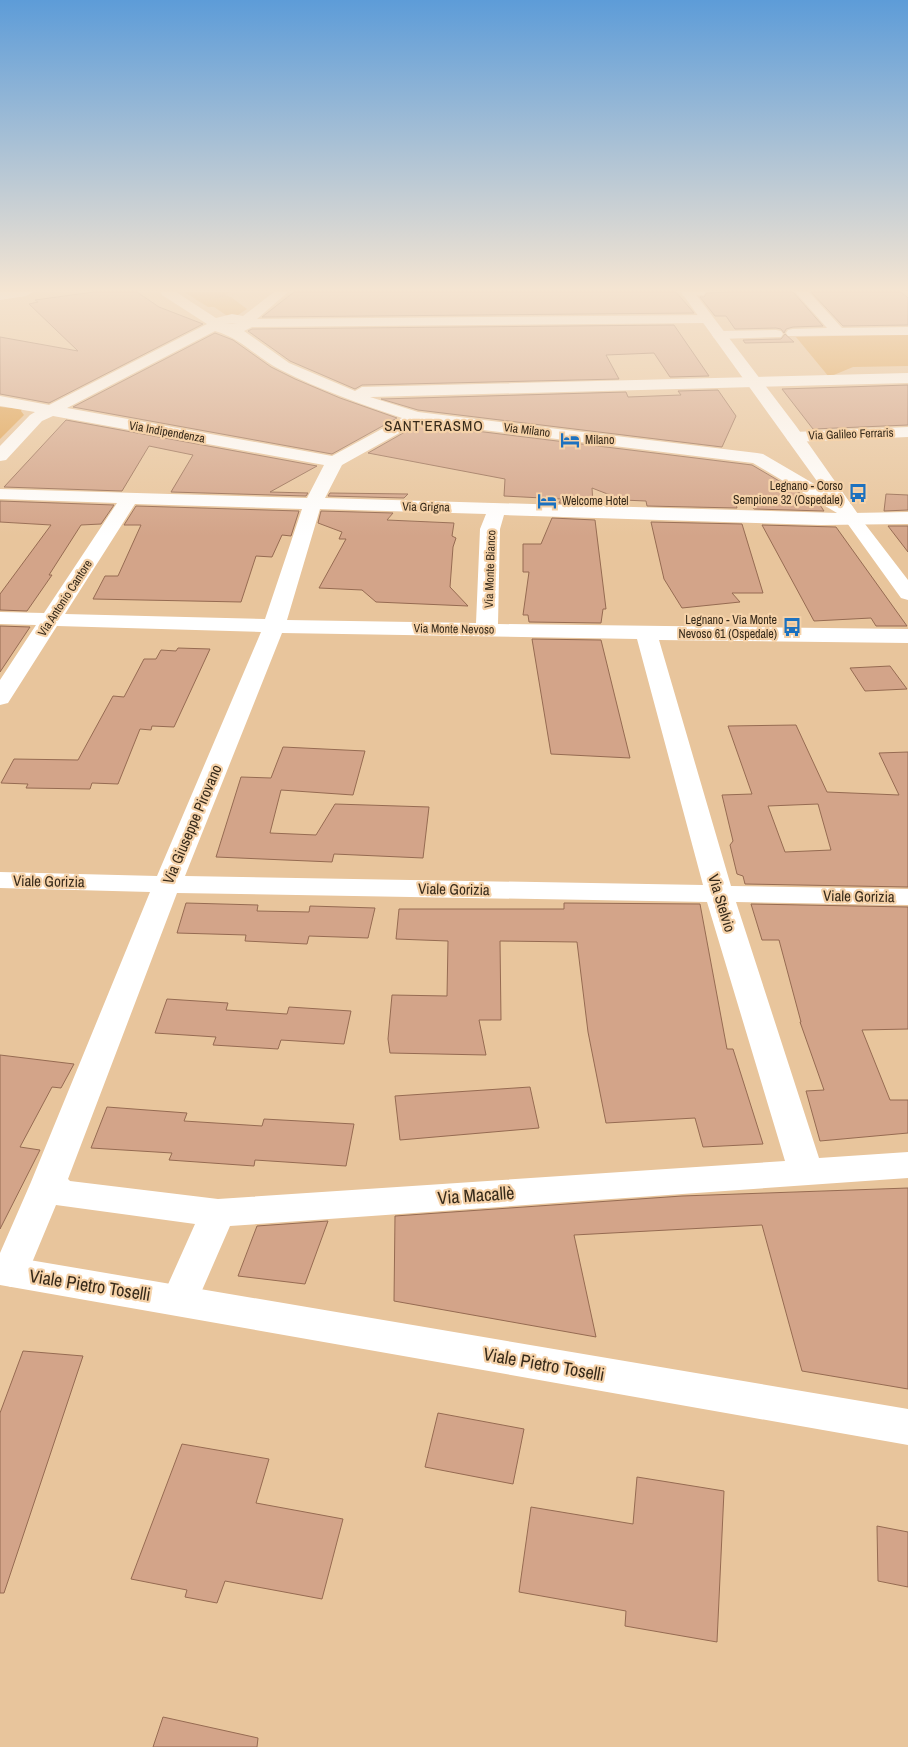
<svg xmlns="http://www.w3.org/2000/svg" width="908" height="1747" font-family="'Archivo Narrow',sans-serif">
  <style>
    .green { fill: #de9f4c }
    .building { fill: #d3a489; stroke: #966b52; fill-rule: evenodd }
    .lines { fill: none; stroke-linecap: round; stroke-linejoin: round }
    .path { stroke: #a48a6a; stroke-width: 2; stroke-dasharray: 0.5 2; stroke-linecap: butt }
    .minor { fill: #fff; fill-rule: evenodd }
    .primary { fill: #fff; fill-rule: evenodd }
    .labels { text-anchor: middle; dominant-baseline: central; stroke-width: 4.5; stroke-linejoin: round; paint-order: stroke }
    .far-street-label { font-size: 12px; fill: #372a1a; stroke: #f5d2a9 }
    .far-poi-label { font-size: 12px; fill: #372a1a; stroke: #f5d2a9; text-anchor: start }
    .far-quarter-label { font-size: 15px; letter-spacing: 1px; fill: #372a1a; stroke: #f5d2a9 }
    .street-label { font-size: 15px; fill: #372a1a; stroke: #f5d2a9 }
    .near-street-label { font-size: 18px; fill: #372a1a; stroke: #f5d2a9 }
  </style>
  <rect width="100%" height="100%" fill="#e8c59c"/>
  <!-- green -->
  <g class="green">
    <path d="M184,292H230L225,295L231,297L247,309L238,315L229,317L214,307H208Z"/>
    <path d="M908,334V366L853,367L829,377L796,337Z"/>
    <path d="M0,407L22,409L21,411L24,415L0,439Z"/>
  </g>
  <!-- building -->
  <g class="building">
    <path d="M94,292H137L159,307L203,324L49,403L0,394V337L78,351L29,304L38,302L35,300Z"/>
    <path d="M294,292H676L694,313L262,317Z"/>
    <path d="M730,292H793L823,326L793,327L786,329L784,333L781,329L776,328L735,329L726,316H715L700,297H704L707,293Z"/>
    <path d="M811,292H901L908,298V325L843,326Z"/>
    <path d="M674,325L709,376L670,377L654,353L606,355L619,379L362,385L355,389L290,361L248,331L252,329Z"/>
    <path d="M215,333L233,340L271,367L295,379L340,398L397,418L332,454L73,407Z"/>
    <path d="M785,334L794,342L745,343L743,340L781,339Z"/>
    <path d="M908,385V425L813,429L782,389Z"/>
    <path d="M718,390L736,416L722,447L418,410L381,399L626,392L628,397L681,395L678,391Z"/>
    <path d="M66,420L317,466L270,492L308,493L306,496L171,492L193,455L149,446L122,491L4,487Z"/>
    <path d="M419,424L752,465L820,505L824,511L754,509L747,496L735,501L737,508L647,506L646,501L623,500L592,488L593,504L559,503L561,499L504,496L505,479L368,453Z"/>
    <path d="M330,493L408,494L404,498L328,496Z"/>
    <path d="M886,494L908,495V510L884,511Z"/>
    <path d="M0,501L114,505L101,524L81,525L49,575H52L27,611L0,610V594L51,525L0,522Z"/>
    <path d="M136,506L299,511L291,536L282,535L272,557L256,556L241,602L93,599L105,576H118L141,525H124Z"/>
    <path d="M321,511L393,513L387,520L454,523L452,536L456,538L453,547L450,587L468,606L376,602L362,590L319,588L346,539H339L342,532L318,523Z"/>
    <path d="M552,518L595,520L606,609H603L601,623L529,622L528,615H523L529,572H523V544H541Z"/>
    <path d="M651,522L742,524L763,593H732L740,602L682,608L664,579Z"/>
    <path d="M762,525L836,527L907,626H876L871,618L814,621Z"/>
    <path d="M888,526H908V552Z"/>
    <path d="M0,626L30,627L0,672Z"/>
    <path d="M532,639L601,640L630,758L551,754Z"/>
    <path d="M178,648L210,649L174,727L152,726L151,730L140,729L118,784L92,783L90,789L26,788L28,784L1,783L14,759L78,760L113,696L124,697L144,659H156L161,650L176,651Z"/>
    <path d="M890,666L907,689L865,691L850,668Z"/>
    <path d="M796,725L827,792L899,795L879,753L908,752V887L745,884L743,876L737,874L730,845L733,841L722,795L752,794L728,726ZM818,804L831,850L785,852L768,806Z"/>
    <path d="M283,747L365,751L353,795L281,790L270,833L316,835L335,804L429,807L423,858L334,854L332,862L216,857L241,777L271,778Z"/>
    <path d="M186,903L258,905L257,911L309,912L310,906L375,908L368,938L309,936L307,944L245,941L246,935L177,933Z"/>
    <path d="M564,903L700,904L727,1049H733L763,1144L703,1147L695,1118L606,1123L588,1032L577,942L500,941L501,1020H479L486,1055L390,1053L388,1039L392,995L447,996L448,941L396,939L399,909H564Z"/>
    <path d="M751,904L908,907V1029L862,1030L890,1100H908V1133L820,1141L806,1091L824,1090L800,1022H801L779,940H762Z"/>
    <path d="M167,999L228,1003L226,1010L287,1014L289,1007L351,1011L344,1044L281,1040L278,1049L213,1045L216,1037L155,1033Z"/>
    <path d="M0,1055L74,1064L61,1088L52,1087L20,1147L40,1150L0,1229Z"/>
    <path d="M530,1087L539,1128L400,1140L395,1096Z"/>
    <path d="M107,1107L187,1113L184,1121L262,1126L264,1119L354,1124L346,1166L255,1160L254,1166L169,1160L172,1153L91,1148Z"/>
    <path d="M908,1188V1389L802,1371L762,1225L574,1235L596,1337L394,1301L395,1216L682,1196Z"/>
    <path d="M328,1221L305,1284L238,1276L257,1226Z"/>
    <path d="M23,1351L83,1356L4,1593H0V1413Z"/>
    <path d="M438,1413L524,1429L513,1484L425,1467Z"/>
    <path d="M182,1444L269,1459L256,1503L343,1519L322,1599L225,1581L217,1603L185,1597L187,1590L131,1579Z"/>
    <path d="M637,1477L724,1491L717,1642L625,1626L626,1611L519,1592L531,1507L633,1524Z"/>
    <path d="M877,1526L908,1532V1587L878,1581Z"/>
    <path d="M163,1717L258,1738L257,1747H153Z"/>
  </g>
  <g class="lines">
    <!-- path -->
    <path class="path" d="M210,298L235,294"/>
    <!-- minor -->
    <g class="minor">
      <path d="M0,292H33L26,296L0,300Z"/>
      <path d="M161,292H176L216,318L232,314L243,316L274,292H288L257,319L707,315L714,319L707,323L252,327L244,331L289,363L355,391L362,387L908,373V383L370,397L418,412L757,453L763,454L852,506L854,510L852,513L908,512V524L821,525L504,515L500,529L498,624L908,629V643L659,640L731,886L908,889V905L736,902L819,1158L908,1152V1178L230,1226L193,1311L180,1315L167,1311L161,1300L195,1224L56,1205L24,1282L11,1287L0,1283V1253L31,1182L150,892L0,888V872L157,876L261,632L57,626L8,703L0,705V680L36,625L0,624V612L44,613L117,503L0,499V489L307,498L324,465L53,416L42,421L6,460L0,461V446L30,415L35,412L0,406V396L49,405L207,324L162,295ZM232,323H238L224,324ZM215,331C243,339 256,358 281,370C320,390 361,404 402,418L332,456L67,408ZM419,422L753,463L837,513L325,498L342,465ZM135,504L302,509L265,619L65,614ZM320,509L486,514L480,529L476,623L287,620ZM282,633L637,639L703,885L185,876ZM177,893L707,902L785,1161L218,1199L70,1181L68,1179Z"/>
      <path d="M682,292H706L704,295L683,296Z"/>
      <path d="M795,292H809L842,328L908,327V335L788,336L786,333L788,330L793,329L827,328Z"/>
      <path d="M776,330L781,331L783,334L781,337L719,339L714,338L712,335L714,332L719,331Z"/>
      <path d="M908,427V437L794,442L788,441L786,437L788,433L794,432Z"/>
    </g>
    <!-- primary -->
    <g class="primary">
      <path d="M681,292H694L796,426L865,524L908,580V600L901,598Z"/>
      <path d="M0,1255L908,1409V1445L0,1285Z"/>
    </g>
  </g>
  <!-- sky -->
  <linearGradient id="sky" x2="0" y2="1"><stop stop-color="#5d9cd8"/><stop offset="0.54" stop-color="#f5e5d2"/><stop offset="1" stop-color="#f5e5d2" stop-opacity="0"/></linearGradient>
  <rect width="908" height="536" fill="url(#sky)"/>
  <!-- icons -->
  <defs>
    <g id="hotel-bare" transform="scale(1.5)"><path d="M-6-4.5h1.5V1H6V5H4.5V3h-9V5H-6ZM-4 0a1.8 1.8 0 1 1 3.6 0ZM.5 0V-2.5h3Q6-2.5 6 0Z" fill="#1c71bf" stroke="#f5d2a9" stroke-width="2.5" paint-order="stroke"/></g>
    <g id="bus-bare" transform="scale(1.5)"><path d="M-5-6H5V4H4V6H2V4H-2V6H-4V4H-5ZM-3.5-4V0h7V-4ZM-3.5 1.2v1.5H-2V1.2ZM2 1.2v1.5H3.5V1.2Z" fill="#1c71bf" stroke="#f5d2a9" stroke-width="2.5" paint-order="stroke"/></g>
  </defs>
  <g fill-rule="evenodd">
    <use href="#hotel-bare" x="570" y="440"/>
    <use href="#bus-bare" x="858" y="493"/>
    <use href="#hotel-bare" x="547" y="501"/>
    <use href="#bus-bare" x="792" y="627"/>
  </g>
  <g class="labels">
    <!-- far-street labels -->
    <g class="far-street-label">
      <text transform="translate(527 430) rotate(7)">Via Milano</text>
      <text transform="translate(167 432) rotate(10)">Via Indipendenza</text>
      <text transform="translate(851 434) rotate(-2)">Via Galileo Ferraris</text>
      <text transform="translate(426 507) rotate(1)">Via Grigna</text>
      <text transform="translate(490 569) rotate(-88)">Via Monte Bianco</text>
      <text transform="translate(65 598) rotate(-57)">Via Antonio Cantore</text>
      <text transform="translate(454 629) rotate(1)">Via Monte Nevoso</text>
    </g>
    <!-- far-poi labels -->
    <g class="far-poi-label">
      <text x="585" y="440">Milano</text>
      <text x="843" y="486" text-anchor="end">Legnano - Corso<tspan x="843" dy="14">Sempione 32 (Ospedale)</tspan></text>
      <text x="562" y="501">Welcome Hotel</text>
      <text x="777" y="620" text-anchor="end">Legnano - Via Monte<tspan x="777" dy="14">Nevoso 61 (Ospedale)</tspan></text>
    </g>
    <!-- far-quarter labels -->
    <g class="far-quarter-label">
      <text x="434" y="425">SANT'ERASMO</text>
    </g>
    <!-- street labels -->
    <g class="street-label">
      <text transform="translate(192 824) rotate(-67)">Via Giuseppe Pirovano</text>
      <text transform="translate(49 881) rotate(1)">Viale Gorizia</text>
      <text transform="translate(454 889) rotate(1)">Viale Gorizia</text>
      <text transform="translate(859 896) rotate(1)">Viale Gorizia</text>
      <text transform="translate(722 903) rotate(73)">Via Stelvio</text>
    </g>
    <!-- near-street labels -->
    <g class="near-street-label">
      <text transform="translate(476 1195) rotate(-4)">Via Macallè</text>
      <text transform="translate(90 1285) rotate(9)">Viale Pietro Toselli</text>
      <text transform="translate(544 1364) rotate(10)">Viale Pietro Toselli</text>
    </g>
  </g>
</svg>
